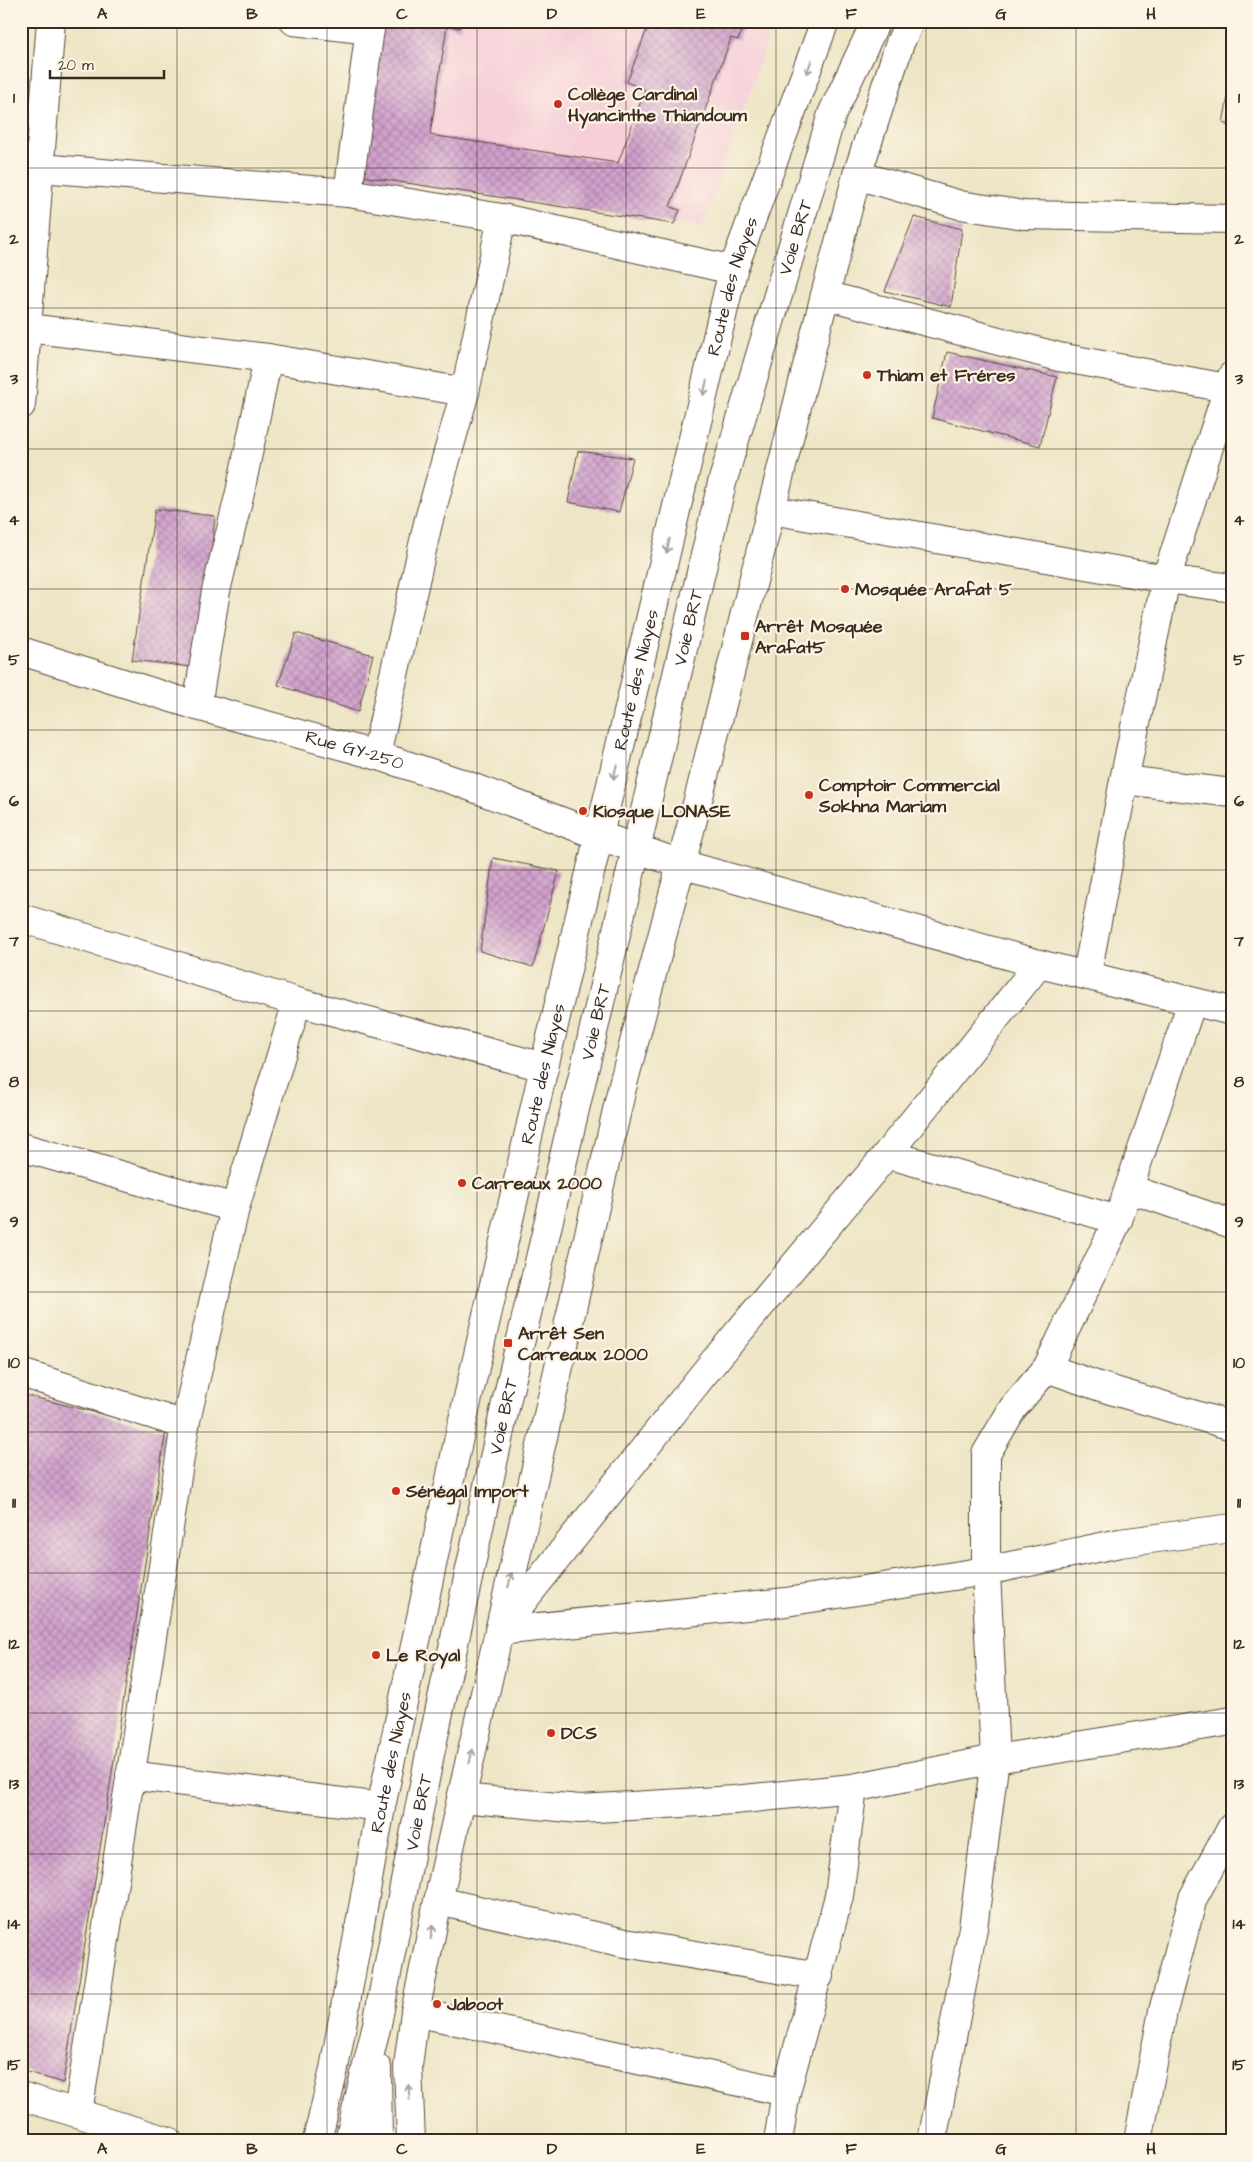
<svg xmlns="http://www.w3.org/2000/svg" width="1253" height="2162" font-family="'Architects Daughter',sans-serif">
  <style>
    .built { fill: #f6cfd9 }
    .building { fill: url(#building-cross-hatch) }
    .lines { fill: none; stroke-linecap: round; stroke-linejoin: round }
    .minor-casing { stroke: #564637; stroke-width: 30 }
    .major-casing { stroke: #564637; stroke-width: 30 }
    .minor { stroke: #fff; stroke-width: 28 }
    .major { stroke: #fff; stroke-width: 28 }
    .oneway { stroke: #a79f9a }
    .grid { fill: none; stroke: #3b2a1e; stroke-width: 1; stroke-opacity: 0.55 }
    .poi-dot { fill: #c8321e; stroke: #fcf5e5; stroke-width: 2 }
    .labels { text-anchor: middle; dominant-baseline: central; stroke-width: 4.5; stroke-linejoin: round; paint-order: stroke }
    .poi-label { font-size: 18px; font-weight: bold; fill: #3b2a1e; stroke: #fcf5e5; text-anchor: start }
    .street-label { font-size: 18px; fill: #3b2a1e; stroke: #fcf5e5 }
    .neatline { fill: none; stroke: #3b2a1e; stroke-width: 2 }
    .grid-label { font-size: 16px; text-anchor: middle; font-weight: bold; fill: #3b2a1e }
  </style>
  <defs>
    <pattern id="building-cross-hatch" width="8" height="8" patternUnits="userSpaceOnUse" patternTransform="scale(1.25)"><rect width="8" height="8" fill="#d1a2ce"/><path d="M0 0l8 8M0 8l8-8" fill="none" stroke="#ab84a7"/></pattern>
  </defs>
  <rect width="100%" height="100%" fill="#fcf5e5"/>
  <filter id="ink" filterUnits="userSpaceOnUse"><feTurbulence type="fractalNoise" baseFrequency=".02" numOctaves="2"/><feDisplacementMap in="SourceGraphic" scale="10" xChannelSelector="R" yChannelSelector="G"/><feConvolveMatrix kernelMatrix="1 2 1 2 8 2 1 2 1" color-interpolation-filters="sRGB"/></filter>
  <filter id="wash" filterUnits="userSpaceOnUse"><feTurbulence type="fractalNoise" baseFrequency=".0096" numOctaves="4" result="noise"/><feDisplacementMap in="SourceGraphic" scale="20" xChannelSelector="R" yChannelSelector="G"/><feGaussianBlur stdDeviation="1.12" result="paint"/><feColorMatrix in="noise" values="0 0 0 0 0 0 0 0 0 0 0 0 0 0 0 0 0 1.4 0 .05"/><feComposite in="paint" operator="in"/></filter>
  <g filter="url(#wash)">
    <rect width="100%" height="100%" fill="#ede5c5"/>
    <!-- built -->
    <path class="built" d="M384,21H774L703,227L361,176Z"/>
    <g id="blocks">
      <!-- building -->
      <g class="building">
        <path d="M384,21H461L460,28L447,26L430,135L618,163L645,90L627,82L650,21H746L738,40L731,38L670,207L680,210L674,224L361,176Z"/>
        <path d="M1231,81H1232V126L1223,123Z"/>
        <path d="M914,217L962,229L951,307L885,291Z"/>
        <path d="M947,352L1057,377L1040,446L932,418Z"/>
        <path d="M578,451L633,458L619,512L568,502Z"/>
        <path d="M155,509L215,516L200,668L132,660Z"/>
        <path d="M296,633L373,655L358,712L278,685Z"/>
        <path d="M493,858L559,871L533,967L480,951Z"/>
        <path d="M21,1394L166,1430L63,2083L21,2070Z"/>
      </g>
    </g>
  </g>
  <g filter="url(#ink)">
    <use href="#blocks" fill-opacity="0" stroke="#564637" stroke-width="1"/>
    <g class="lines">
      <!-- minor casing -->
      <g class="minor-casing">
        <g id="minor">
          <path d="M294,21L370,30"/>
          <path d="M40,168L348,193L502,218L733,270"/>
          <path d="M857,175L960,205L1024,215L1232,219"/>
          <path d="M348,193L371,21"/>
          <path d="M825,295L1059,357L1232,389"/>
          <path d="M28,328L268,358L465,392"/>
          <path d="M21,405L51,21"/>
          <path d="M771,510L1166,579L1232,588"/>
          <path id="s1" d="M21,651L197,706L376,755L461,783L600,836L681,864L1039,964L1232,1011"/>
          <path d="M197,706L216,591L240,492L268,358"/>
          <path d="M376,755L428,523L465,392L502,218"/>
          <path d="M1124,780L1232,793"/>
          <path d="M21,918L297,1002L544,1067"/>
          <path d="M1087,974L1124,780L1166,579L1232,376"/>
          <path d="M21,1147L235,1208"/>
          <path d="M887,1154L1118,1220"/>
          <path d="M1130,1189L1232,1224"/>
          <path d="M1047,1368L1101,1387L1232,1426"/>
          <path d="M21,1373L185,1425"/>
          <path d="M499,1631L706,1371L887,1154L1039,964"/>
          <path d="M499,1631L786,1602L986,1571L1120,1543L1232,1528"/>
          <path d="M130,1775L381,1807"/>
          <path d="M461,1798L580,1809L734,1800L853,1788L995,1759L1232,1721"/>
          <path d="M438,1901L625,1943L819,1976"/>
          <path d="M415,2012L786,2092"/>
          <path d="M377,2068L378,2141"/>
          <path d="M21,2096L168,2141"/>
          <path d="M78,2113L185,1425L235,1208L297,1002"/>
          <path id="s2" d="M349,2141L377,2024L430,1754L506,1403L722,483L832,114L876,21"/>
          <path d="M778,2141L786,2092L839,1896L853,1788"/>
          <path d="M932,2141L973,1928L995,1759L986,1571V1454L1013,1408L1047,1368L1118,1220L1192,1002"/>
          <path d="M1138,2141L1163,2011L1193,1898L1232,1827"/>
        </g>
      </g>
      <!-- major casing -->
      <g class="major-casing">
        <g id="major">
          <path id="s3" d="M317,2141L334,2069L381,1807L459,1437L544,1067L733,270L825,21"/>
          <path d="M411,2141L408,2066L415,2012L438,1901L622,1088L698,800L825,295L857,175L900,43L910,21"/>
        </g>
      </g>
      <!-- minor -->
      <use href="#minor" class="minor"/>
      <!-- major -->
      <use href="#major" class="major"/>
    </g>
    <!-- one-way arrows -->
    <defs><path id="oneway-shaft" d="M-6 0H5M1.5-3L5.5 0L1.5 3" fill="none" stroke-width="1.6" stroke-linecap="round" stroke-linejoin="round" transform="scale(1.25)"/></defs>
    <g class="oneway">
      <use href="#oneway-shaft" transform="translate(809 67) rotate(110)"/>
      <use href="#oneway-shaft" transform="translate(705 388) rotate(103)"/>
      <use href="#oneway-shaft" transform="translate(668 546) rotate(103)"/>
      <use href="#oneway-shaft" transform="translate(615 772) rotate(103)"/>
      <use href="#oneway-shaft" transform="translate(510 1580) rotate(-77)"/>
      <use href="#oneway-shaft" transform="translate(471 1756) rotate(-78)"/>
      <use href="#oneway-shaft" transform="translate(432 1932) rotate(-79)"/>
      <use href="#oneway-shaft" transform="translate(409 2092) rotate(-93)"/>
    </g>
  </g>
  <!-- grid -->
  <path class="grid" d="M177,21V2141M327,21V2141M477,21V2141M626,21V2141M776,21V2141M926,21V2141M1076,21V2141M21,168H1232M21,308H1232M21,449H1232M21,589H1232M21,730H1232M21,870H1232M21,1011H1232M21,1151H1232M21,1292H1232M21,1432H1232M21,1573H1232M21,1713H1232M21,1854H1232M21,1994H1232"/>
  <!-- markers -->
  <g class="poi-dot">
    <circle cx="558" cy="104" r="5"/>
    <circle cx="867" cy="375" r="5"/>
    <circle cx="845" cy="589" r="5"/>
    <rect x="740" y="631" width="10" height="10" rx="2.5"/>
    <circle cx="809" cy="795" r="5"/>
    <circle cx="583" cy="811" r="5"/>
    <circle cx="462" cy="1183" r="5"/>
    <rect x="503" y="1338" width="10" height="10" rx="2.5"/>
    <circle cx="396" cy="1491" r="5"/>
    <circle cx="376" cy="1655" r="5"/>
    <circle cx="551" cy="1733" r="5"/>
    <circle cx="437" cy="2004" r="5"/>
  </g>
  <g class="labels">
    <!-- poi labels -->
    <g class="poi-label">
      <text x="568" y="94">Collège Cardinal<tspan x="568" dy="21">Hyancinthe Thiandoum</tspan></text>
      <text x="877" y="375">Thiam et Fréres</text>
      <text x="855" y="589">Mosquée Arafat 5</text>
      <text x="755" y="626">Arrêt Mosquée<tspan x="755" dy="21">Arafat5</tspan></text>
      <text x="819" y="785">Comptoir Commercial<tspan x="819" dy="21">Sokhna Mariam</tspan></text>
      <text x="593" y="811">Kiosque LONASE</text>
      <text x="472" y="1183">Carreaux 2000</text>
      <text x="518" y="1333">Arrêt Sen<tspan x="518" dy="21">Carreaux 2000</tspan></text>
      <text x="406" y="1491">Sénégal Import</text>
      <text x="386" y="1655">Le Royal</text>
      <text x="561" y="1733">DCS</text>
      <text x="447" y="2004">Jaboot</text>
    </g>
    <!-- street labels -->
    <g class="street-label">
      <text stroke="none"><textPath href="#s2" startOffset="1956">Voie BRT</textPath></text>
      <text stroke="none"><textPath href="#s3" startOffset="1901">Route des Niayes</textPath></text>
      <text stroke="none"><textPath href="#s2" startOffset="1551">Voie BRT</textPath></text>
      <text stroke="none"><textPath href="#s3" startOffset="1496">Route des Niayes</textPath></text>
      <text stroke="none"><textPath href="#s1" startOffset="348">Rue GY-250</textPath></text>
      <text stroke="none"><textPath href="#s2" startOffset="1146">Voie BRT</textPath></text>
      <text stroke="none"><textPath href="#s3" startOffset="1091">Route des Niayes</textPath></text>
      <text stroke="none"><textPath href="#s2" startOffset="741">Voie BRT</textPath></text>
      <text stroke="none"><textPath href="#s3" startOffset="386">Route des Niayes</textPath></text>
      <text stroke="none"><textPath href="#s2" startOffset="336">Voie BRT</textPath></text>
    </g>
  </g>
  <!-- margin -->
  <rect width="1253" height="2162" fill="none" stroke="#fcf5e5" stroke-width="55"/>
  <!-- scale -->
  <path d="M50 70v8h114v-8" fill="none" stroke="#3b2a1e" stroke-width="2.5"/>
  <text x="58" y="70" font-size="15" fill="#3b2a1e" stroke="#fcf5e5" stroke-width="4" paint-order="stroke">20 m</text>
  <rect x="28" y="28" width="1198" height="2106" class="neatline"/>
  <g class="grid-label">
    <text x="102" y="19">A</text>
    <text x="252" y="19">B</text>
    <text x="402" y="19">C</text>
    <text x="552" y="19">D</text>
    <text x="701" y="19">E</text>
    <text x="851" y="19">F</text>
    <text x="1001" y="19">G</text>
    <text x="1151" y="19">H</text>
    <text x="14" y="103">1</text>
    <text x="1239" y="103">1</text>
    <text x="14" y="244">2</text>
    <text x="1239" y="244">2</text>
    <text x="14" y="384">3</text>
    <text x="1239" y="384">3</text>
    <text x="14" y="525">4</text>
    <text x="1239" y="525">4</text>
    <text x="14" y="665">5</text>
    <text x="1239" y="665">5</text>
    <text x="14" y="806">6</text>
    <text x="1239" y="806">6</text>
    <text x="14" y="946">7</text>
    <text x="1239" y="946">7</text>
    <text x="14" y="1087">8</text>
    <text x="1239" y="1087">8</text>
    <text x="14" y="1227">9</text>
    <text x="1239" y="1227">9</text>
    <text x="14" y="1368">10</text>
    <text x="1239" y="1368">10</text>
    <text x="14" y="1508">11</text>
    <text x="1239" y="1508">11</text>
    <text x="14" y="1649">12</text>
    <text x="1239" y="1649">12</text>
    <text x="14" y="1789">13</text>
    <text x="1239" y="1789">13</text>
    <text x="14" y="1929">14</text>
    <text x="1239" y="1929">14</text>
    <text x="14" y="2070">15</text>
    <text x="1239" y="2070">15</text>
    <text x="102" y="2154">A</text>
    <text x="252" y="2154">B</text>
    <text x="402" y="2154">C</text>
    <text x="552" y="2154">D</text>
    <text x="701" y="2154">E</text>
    <text x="851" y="2154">F</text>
    <text x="1001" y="2154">G</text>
    <text x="1151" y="2154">H</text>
  </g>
</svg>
